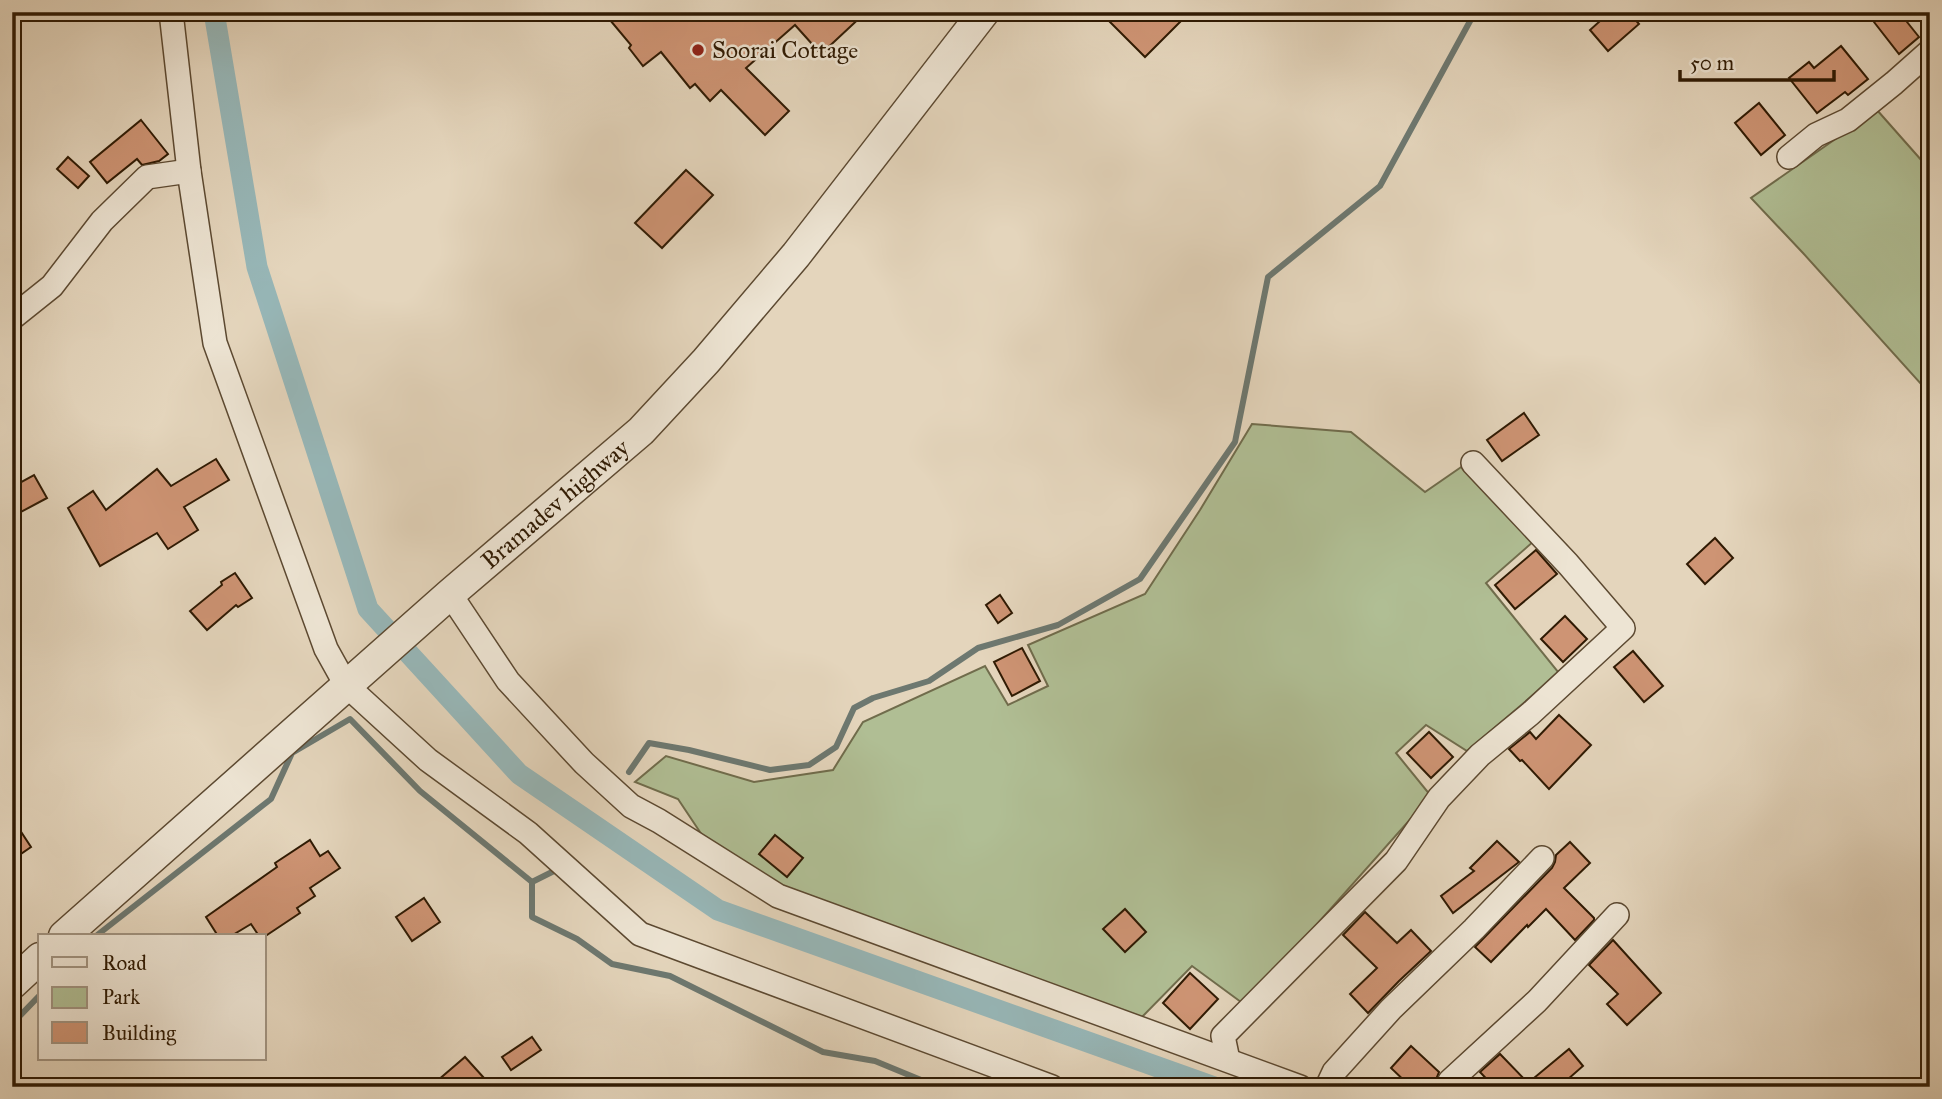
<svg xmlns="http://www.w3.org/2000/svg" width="1942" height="1099" font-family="'IM FELL Great Primer',serif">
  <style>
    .green { fill: #b0be94; stroke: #706c4c; stroke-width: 2 }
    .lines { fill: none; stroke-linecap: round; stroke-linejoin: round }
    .stream { stroke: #6d7870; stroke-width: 6 }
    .canal { stroke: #97b7b8; stroke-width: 21 }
    .building { fill: #ce9474; stroke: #2f1a03; stroke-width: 2 }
    .minor-casing { stroke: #5c4931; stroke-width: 26 }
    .tertiary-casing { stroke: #5c4931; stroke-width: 33 }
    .minor { stroke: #ede4d3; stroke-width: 23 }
    .tertiary { stroke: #ede4d3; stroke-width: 30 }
    .poi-dot { fill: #8f2418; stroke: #ede4d3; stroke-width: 2.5 }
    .labels { text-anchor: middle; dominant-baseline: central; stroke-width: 5; stroke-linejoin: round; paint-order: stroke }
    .poi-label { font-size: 24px; fill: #2f1a03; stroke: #ede4d3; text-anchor: start }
    .street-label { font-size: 24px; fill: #2f1a03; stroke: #ede4d3 }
  </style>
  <rect width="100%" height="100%" fill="#e4d5bc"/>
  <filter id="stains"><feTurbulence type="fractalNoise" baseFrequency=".00286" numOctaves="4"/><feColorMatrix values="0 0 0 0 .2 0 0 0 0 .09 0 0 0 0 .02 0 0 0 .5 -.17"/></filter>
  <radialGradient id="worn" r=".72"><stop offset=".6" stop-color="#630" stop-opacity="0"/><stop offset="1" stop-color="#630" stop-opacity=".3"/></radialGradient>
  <!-- green -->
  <g class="green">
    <path d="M1877,110L1930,170V394L1803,253L1751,198Z"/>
    <path d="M1252,424L1351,432L1425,492L1467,463L1534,541L1486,583L1559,673L1467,751L1426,725L1396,753L1431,796L1245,1005L1192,966L1140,1019L782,886L708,844L678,799L635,782L666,756L754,782L833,770L863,722L985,666L1008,705L1048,686L1028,645L1145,594L1200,510Z"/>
  </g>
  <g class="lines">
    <!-- stream -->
    <g class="stream">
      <path d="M629,772L649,743L689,750L770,770L809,765L836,747L854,708L873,698L929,681L978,648L1058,625L1140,579L1235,442L1268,277L1380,186L1475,12"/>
      <path d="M556,870L532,882V917L577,939L612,964L670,976L823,1052L875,1061L938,1087"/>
      <path d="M96,936L271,799L292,753L350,719L420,791L532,882"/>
      <path d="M12,1024L40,995"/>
    </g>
    <!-- canal -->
    <path class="canal" d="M214,12L257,267L368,609L519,774L718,910L1214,1087"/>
  </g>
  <!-- building -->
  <g class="building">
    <path d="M618,12H866L821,54L795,25L746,68L789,111L765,135L721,90L710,101L695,84L690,88L661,52L643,66L629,48L631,45L610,20Z"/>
    <path d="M1100,12H1190L1145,57Z"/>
    <path d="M1610,12H1629L1639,24L1608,51L1590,30Z"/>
    <path d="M1887,12H1899L1919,37L1899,54L1874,22Z"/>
    <path d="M1841,46L1868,79L1848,95L1845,92L1817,113L1789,78L1809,62L1814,68Z"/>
    <path d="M1759,103L1785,135L1761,155L1735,123Z"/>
    <path d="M141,120L168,154L159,161L142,165L137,159L107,183L90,162Z"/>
    <path d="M68,157L89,176L78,188L57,169Z"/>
    <path d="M686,170L713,195L662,248L635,223Z"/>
    <path d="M1524,413L1539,435L1502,461L1487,440Z"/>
    <path d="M216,459L229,480L184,507L198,530L168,549L157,533L100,566L68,508L93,491L106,510L157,469L171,486Z"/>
    <path d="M34,475L47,498L19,513L12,501V487Z"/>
    <path d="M1715,538L1733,558L1705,584L1687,564Z"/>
    <path d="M1536,550L1557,574L1515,609L1495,585Z"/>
    <path d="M235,573L252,598L238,607L236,605L207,630L190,611L222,585L221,582Z"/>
    <path d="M1000,595L1012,613L998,623L986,605Z"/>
    <path d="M1565,616L1587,639L1563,662L1541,639Z"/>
    <path d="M1022,648L1040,681L1012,696L994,662Z"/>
    <path d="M1633,651L1663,686L1644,702L1614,667Z"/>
    <path d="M1559,715L1591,745L1549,789L1522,760L1520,761L1509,749L1530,732L1536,739Z"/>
    <path d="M1429,732L1453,757L1431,778L1407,753Z"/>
    <path d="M12,818L31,847L12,860Z"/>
    <path d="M775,835L803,858L787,877L759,854Z"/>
    <path d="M310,840L320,856L328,851L340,868L310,888L315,896L297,908L300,913L264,937L259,936L251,924L231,936H218L206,917L277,867L275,863Z"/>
    <path d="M1497,841L1519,862L1453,913L1441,896L1474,871L1470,868Z"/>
    <path d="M1570,842L1590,863L1564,888L1594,918V920L1575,940L1546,909L1528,927L1527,925L1491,962L1475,947L1552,868L1555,862L1556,855Z"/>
    <path d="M424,898L440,922L412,941L396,917Z"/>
    <path d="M1125,909L1146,932L1125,952L1103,929Z"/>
    <path d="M1365,912L1397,943L1411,930L1431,951L1399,981L1368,1013L1350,994L1377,968L1343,935Z"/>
    <path d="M1613,940L1661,993L1627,1025L1607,1004L1618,994L1589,965Z"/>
    <path d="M1190,973L1218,999L1190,1029L1163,1003Z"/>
    <path d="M532,1037L541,1050L511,1070L502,1057Z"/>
    <path d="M1411,1046L1439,1072L1433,1087H1411L1391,1068Z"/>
    <path d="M1569,1049L1583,1066L1559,1087H1494L1480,1072L1500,1054L1528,1083Z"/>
    <path d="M465,1057L484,1078L474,1087H430Z"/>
  </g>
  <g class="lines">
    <!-- minor casing -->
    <g class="minor-casing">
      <g id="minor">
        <path d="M171,12L189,171L215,343L326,649L346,685L428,760L528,833L640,934L1052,1087"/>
        <path d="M1789,157L1816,135L1848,120L1894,83L1930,51"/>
        <path d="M12,318L52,286L102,221L147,177L189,171"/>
        <path d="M450,594L508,681L584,763L631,806L659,821L778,896L1300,1087"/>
        <path d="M1228,1060L1223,1036L1396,861L1439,798L1480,755L1530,714L1623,628L1568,564L1473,463"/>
        <path d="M1327,1087L1334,1072L1391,1009L1474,929L1542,858"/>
        <path d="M1447,1087L1450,1081L1537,1001L1617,915"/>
      </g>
    </g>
    <!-- tertiary casing -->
    <g class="tertiary-casing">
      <g id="tertiary">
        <path id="s1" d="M64,936L450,594L641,431L706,361L796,255L984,12"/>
        <path d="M12,984L40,958"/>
      </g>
    </g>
    <!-- minor -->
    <use href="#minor" class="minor"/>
    <!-- tertiary -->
    <use href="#tertiary" class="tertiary"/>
  </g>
  <!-- markers -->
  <circle class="poi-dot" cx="698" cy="50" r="7"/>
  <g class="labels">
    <!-- poi labels -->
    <g class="poi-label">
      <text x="712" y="50">Soorai Cottage</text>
    </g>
    <!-- street labels -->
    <g class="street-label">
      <text stroke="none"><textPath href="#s1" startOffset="654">Bramadev highway</textPath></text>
    </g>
  </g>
  <!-- margin -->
  <rect width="1942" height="1099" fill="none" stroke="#e4d5bc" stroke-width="42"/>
  <rect x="14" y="14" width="1914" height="1071" fill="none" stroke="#2f1a03" stroke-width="3.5"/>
  <rect x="21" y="21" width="1900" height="1057" fill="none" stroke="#2f1a03" stroke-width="2"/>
  <!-- legend -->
  <rect x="38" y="934" width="228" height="126" fill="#ede4d3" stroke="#a19380" stroke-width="2"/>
  <rect x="52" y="957" width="35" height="10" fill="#ede4d3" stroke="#a19380" stroke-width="2"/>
  <text x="102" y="970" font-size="21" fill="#2f1a03">Road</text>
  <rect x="52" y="987" width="35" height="21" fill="#b0be94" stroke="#a19380" stroke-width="2"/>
  <text x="102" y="1004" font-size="21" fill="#2f1a03">Park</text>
  <rect x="52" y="1022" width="35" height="21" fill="#ce9474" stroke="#a19380" stroke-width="2"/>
  <text x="102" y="1040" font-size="21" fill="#2f1a03">Building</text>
  <!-- scale -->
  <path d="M1680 70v10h154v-10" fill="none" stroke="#2f1a03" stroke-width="3.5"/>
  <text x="1690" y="70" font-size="21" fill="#2f1a03" stroke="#ede4d3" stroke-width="5" paint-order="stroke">50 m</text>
  <rect width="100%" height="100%" filter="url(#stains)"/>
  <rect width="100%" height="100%" fill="url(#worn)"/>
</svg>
